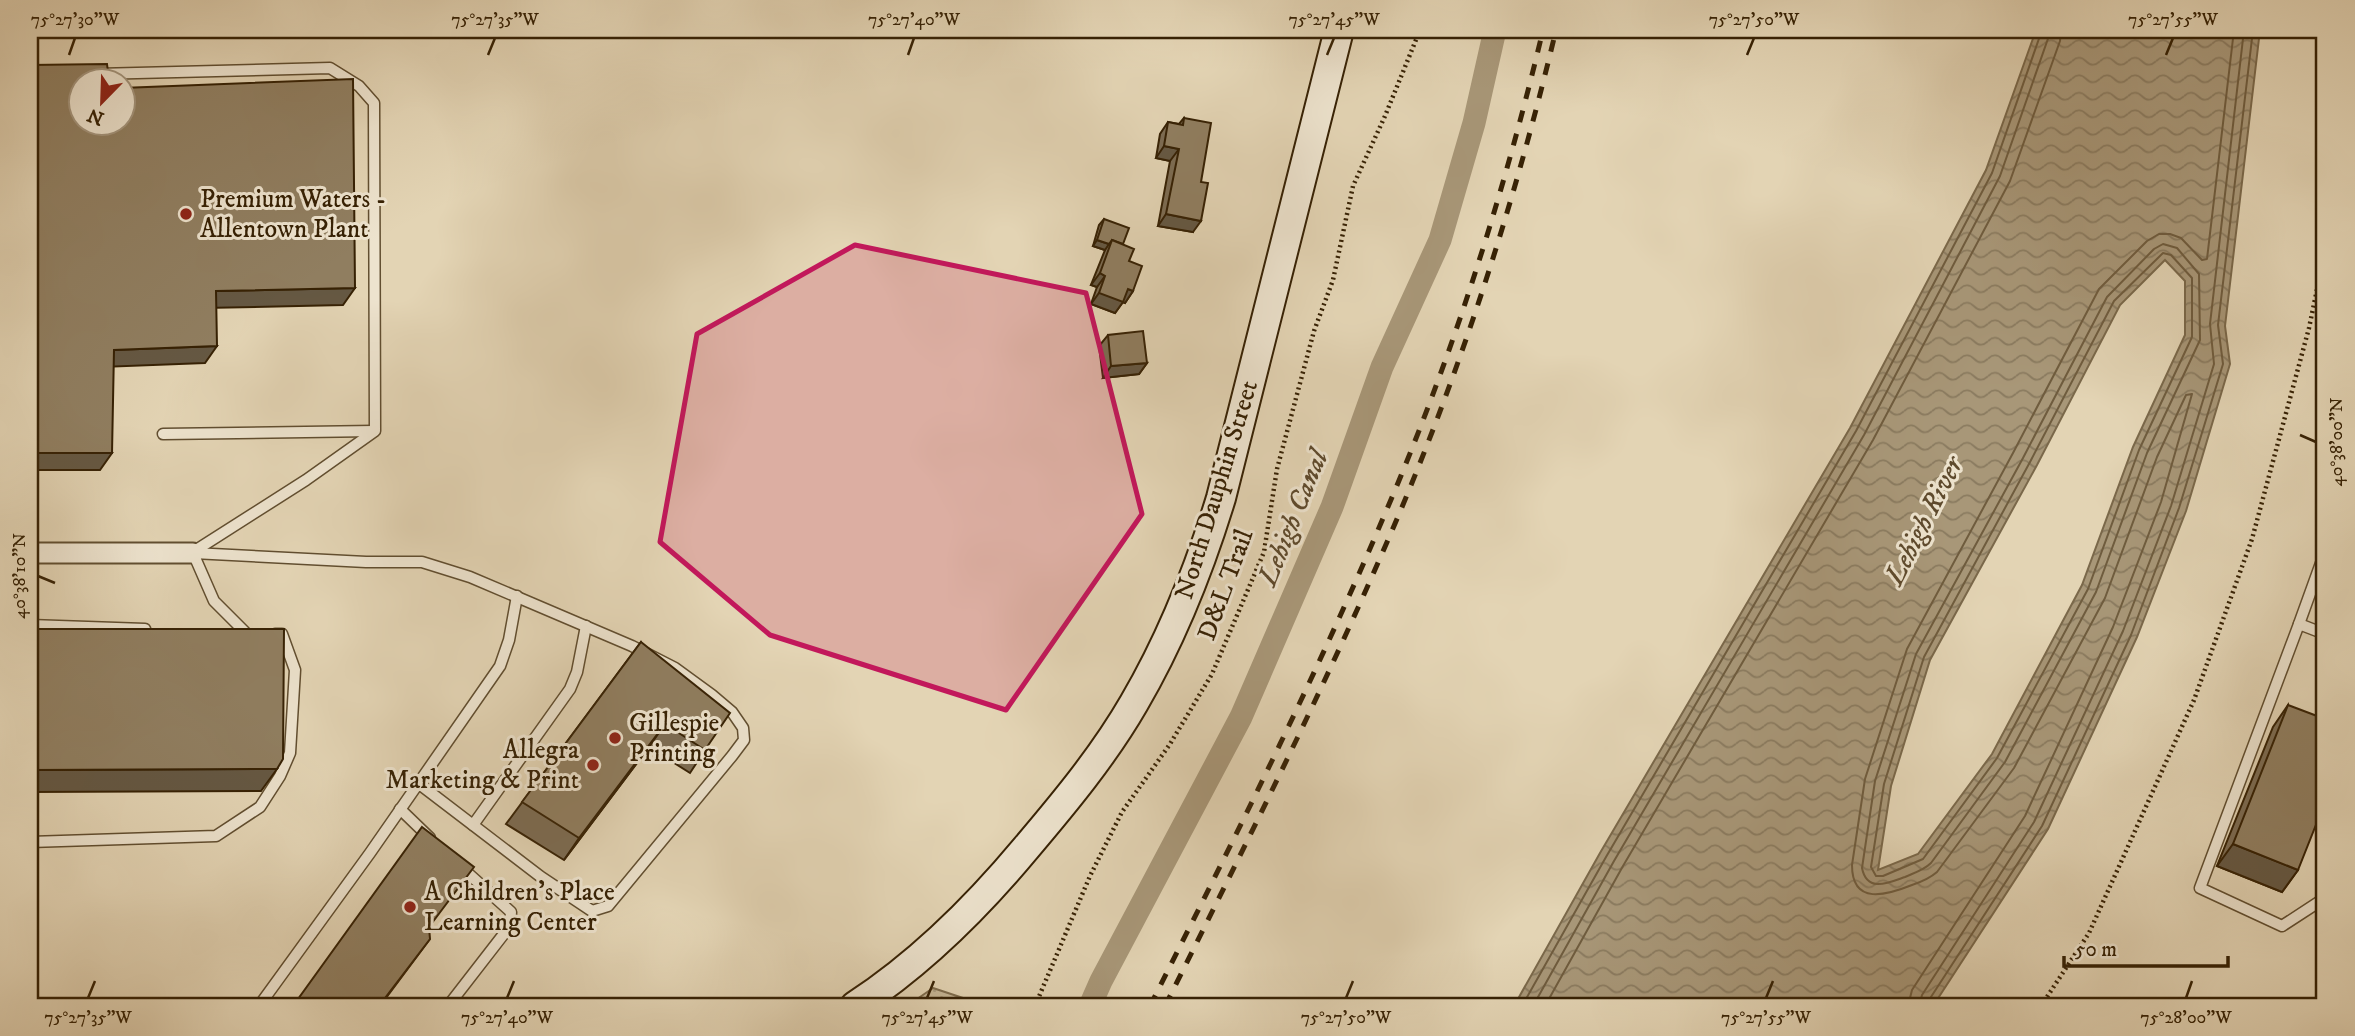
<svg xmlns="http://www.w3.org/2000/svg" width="2355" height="1036" font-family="'IM FELL DW Pica',serif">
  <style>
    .park { fill: url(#park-dots); stroke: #7e6c4d; stroke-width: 2 }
    .water { fill: url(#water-waves); stroke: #7a684a; stroke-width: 2; fill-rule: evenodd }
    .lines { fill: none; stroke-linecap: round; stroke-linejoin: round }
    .shore { stroke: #6f5c3e; stroke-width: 2 }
    .canal { stroke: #a89778; stroke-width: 23 }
    .lane-casing { stroke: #614e30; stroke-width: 13 }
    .street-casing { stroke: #614e30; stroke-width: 23 }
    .secondary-casing { stroke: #362104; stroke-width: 32 }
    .path { stroke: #362104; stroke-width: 4.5; stroke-dasharray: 2 3.5; stroke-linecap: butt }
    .lane { stroke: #ede3ce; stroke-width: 10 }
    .street { stroke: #ede3ce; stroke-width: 19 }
    .secondary { stroke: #ede3ce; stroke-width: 28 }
    .rail { stroke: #362104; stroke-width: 5; stroke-dasharray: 12 12; stroke-linecap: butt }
    .wall { fill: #7c6c53; stroke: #362104; stroke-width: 2 }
    .shaded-wall { fill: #655843; stroke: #362104; stroke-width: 2 }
    .building { fill: #907e60; stroke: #362104; stroke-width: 2 }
    .marked { fill: #c2185b; fill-opacity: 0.2; stroke: #c2185b; stroke-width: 5; stroke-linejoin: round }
    .ticks { fill: none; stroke: #362104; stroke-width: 2.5 }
    .poi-dot { fill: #8f2418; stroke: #ede3ce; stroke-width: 2.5 }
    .labels { text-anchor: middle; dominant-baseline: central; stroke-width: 6; stroke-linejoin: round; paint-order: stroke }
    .poi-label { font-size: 26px; fill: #362104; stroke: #ede3ce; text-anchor: start }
    .street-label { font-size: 26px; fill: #362104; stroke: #ede3ce }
    .water-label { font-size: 28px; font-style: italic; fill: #5e4a2d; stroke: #ede3ce }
    .neatline { fill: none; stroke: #362104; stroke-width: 2.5 }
    .ticks-label { font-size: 18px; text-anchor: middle; fill: #362104 }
  </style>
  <defs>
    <pattern id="park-dots" width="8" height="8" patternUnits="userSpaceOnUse" patternTransform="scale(1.75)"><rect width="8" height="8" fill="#c6b696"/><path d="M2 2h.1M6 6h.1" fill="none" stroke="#ab9c80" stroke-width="1.8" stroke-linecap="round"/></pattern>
    <pattern id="water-waves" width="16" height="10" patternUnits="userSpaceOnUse" patternTransform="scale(1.75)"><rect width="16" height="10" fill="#a89778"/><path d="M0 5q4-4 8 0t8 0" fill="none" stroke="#8a7b60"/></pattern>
  </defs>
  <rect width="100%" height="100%" fill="#e3d4b4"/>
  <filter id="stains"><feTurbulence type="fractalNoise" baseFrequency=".00286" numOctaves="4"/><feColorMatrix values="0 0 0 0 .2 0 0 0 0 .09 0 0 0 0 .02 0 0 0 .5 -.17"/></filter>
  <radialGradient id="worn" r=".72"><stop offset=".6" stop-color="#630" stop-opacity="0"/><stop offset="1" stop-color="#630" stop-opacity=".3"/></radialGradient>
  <!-- park -->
  <path class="park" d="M933,988L987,1006H907Z"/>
  <!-- water -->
  <path class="water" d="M2036,30H2260L2225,326L2230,364L2186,511L2137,637L2048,829L1933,1006H1514L1600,853L1850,428L1986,170ZM2165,260L2185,281V335L2133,447L2082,585L1992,754L1918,854L1878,870L1891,786L1930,660L2037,465L2120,305Z"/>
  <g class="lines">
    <!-- shore -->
    <g class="shore">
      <path d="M2163,244L2177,248L2199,274L2200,340L2147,453L2096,592L2005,762L1931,863C1924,870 1914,873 1905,877C1888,883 1867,893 1862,868L1875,781L1916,654L2023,458L2107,297L2154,249Z"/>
      <path d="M2163,253L2171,255L2192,278V337L2139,450L2088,589L1997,758L1923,859L1883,876H1876L1871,867L1884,784L1924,657L2030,462L2114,301Z"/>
      <path d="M1522,1006L1606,857L1856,431L1992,173L2042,30"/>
      <path d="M1533,1006L1614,861L1864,435L2000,176L2051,30"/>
      <path d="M1545,1006L1623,866L1873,440L2010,181L2060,41L2061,30"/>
      <path d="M1908,1006L1912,990L2025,816L2113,627L2161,502L2192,394L2186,395L2157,457L2105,598L2014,768L1937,872C1929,879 1921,882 1912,885C1887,895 1852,906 1852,865L1865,779L1907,649L2013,453L2099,289L2147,241L2159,234H2170L2181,238L2202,260L2207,259L2234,30"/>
      <path d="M1919,1006L1922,995L2034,822L2123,631L2171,506L2214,364L2210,324L2244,30"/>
      <path d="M1928,1006L1929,1000L2042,826L2131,635L2179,508L2223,364L2218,325L2253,30"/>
    </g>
    <!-- canal -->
    <path class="canal" d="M1090,1006L1101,981L1241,717L1332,507L1382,367L1440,240L1474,123L1495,30"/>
    <!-- lane casing -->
    <g class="lane-casing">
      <g id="lane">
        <path d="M97,74L330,68L359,86L374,103L375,431L306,480L193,552"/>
        <path d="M163,434L374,431"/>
        <path d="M193,553L366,562H422L470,577L632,646L675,668L712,695L732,712L743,728L744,740L732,756L608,906L592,911L541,877L418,783"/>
        <path d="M193,553L214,601L245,632"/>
        <path d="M2299,624L2325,552"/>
        <path d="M30,625L145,629"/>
        <path d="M2325,634L2299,624L2200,888L2282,926L2325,898"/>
        <path d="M400,809L430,838"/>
        <path d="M473,825L570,689L577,672L586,626"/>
        <path d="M30,842L216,836L260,807L280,776L290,753L295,670L282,634H275"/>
        <path d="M2325,860V871"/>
        <path d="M259,1006L370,853L500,666L509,640L517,596"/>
        <path d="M448,1006L510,926L511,912L461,867"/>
      </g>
    </g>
    <!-- street casing -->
    <g class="street-casing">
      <path id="street" d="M30,553H193"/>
    </g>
    <!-- secondary casing -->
    <g class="secondary-casing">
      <path id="secondary" d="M855,1006C921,963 976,908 1026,848C1065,802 1104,755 1134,703C1172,638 1199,570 1221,498L1339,30"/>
    </g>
    <!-- path -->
    <g class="path">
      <path d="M1035,1006L1090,876L1122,812L1170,744L1212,674L1264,552L1277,469L1314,331L1333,280L1353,186L1385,116L1420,30"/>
      <path d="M2041,1006L2089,933L2194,700L2252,539L2309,328L2325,251"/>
    </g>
    <!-- lane -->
    <use href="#lane" class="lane"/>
    <!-- street -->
    <use href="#street" class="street"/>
    <!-- secondary -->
    <use href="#secondary" class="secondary"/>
    <!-- rail -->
    <g class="rail">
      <path d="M1150,1006C1230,847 1311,687 1381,523C1450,364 1503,198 1543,30"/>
      <path d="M1165,1006C1243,850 1322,693 1391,533C1461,370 1515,202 1556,30"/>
    </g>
  </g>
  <!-- wall -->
  <g class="wall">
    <path d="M1184,118L1201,182L1193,232L1158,226L1170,161L1156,158L1160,134L1168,122L1179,124Z"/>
    <path d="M1104,219L1123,244L1129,261L1133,291L1125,303L1123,302L1115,313L1091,304L1097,287L1091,285L1105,250L1093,246L1099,225Z"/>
    <path d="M1108,335L1147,363L1139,374L1103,378L1099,346Z"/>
    <path d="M641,642L705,750L690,773L649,747L564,860L506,824Z"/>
    <path d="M2288,705L2298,870L2282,892L2217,866L2273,727Z"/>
  </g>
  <!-- shaded-wall -->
  <g class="shaded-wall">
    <path d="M1164,146L1179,149L1170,161L1156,158Z"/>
    <path d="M1166,214L1201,221L1193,232L1158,226Z"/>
    <path d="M1097,240L1109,244L1105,250L1093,246Z"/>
    <path d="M1100,273L1105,276L1097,287L1091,285Z"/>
    <path d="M355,288L343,305L204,308L216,291Z"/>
    <path d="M1128,289L1133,291L1125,303L1123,302L1115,313L1091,304L1099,293Z"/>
    <path d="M217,346L205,363L102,367L114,350Z"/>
    <path d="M1147,363L1139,374L1103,378L1111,366Z"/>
    <path d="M30,453H112L100,470H30Z"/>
    <path d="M665,724L649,747L564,860L579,838Z"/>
    <path d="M277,769L261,791L30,792V770Z"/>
    <path d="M2233,844L2298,870L2282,892L2217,866Z"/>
    <path d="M430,939L380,1006H372L377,999Z"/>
  </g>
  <!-- building -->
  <g class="building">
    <path d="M107,64L109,80H80V122H122V88L353,79L355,288L216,291L217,346L114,350L112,453H30V65Z"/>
    <path d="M1184,118L1211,123L1201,182L1208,183L1201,221L1166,214L1179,149L1164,146L1168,122L1183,125Z"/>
    <path d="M1104,219L1129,228L1123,244L1112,240L1109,244L1097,240Z"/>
    <path d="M1112,240L1134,249L1129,261L1142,266L1133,291L1128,289L1123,302L1099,293L1105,276L1100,273Z"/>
    <path d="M1143,331L1147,363L1111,366L1108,335Z"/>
    <path d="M30,629H284L283,759L277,769L30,770Z"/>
    <path d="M641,642L730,713L705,750L665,724L579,838L522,802Z"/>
    <path d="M2288,705L2325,719V802L2298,870L2233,844Z"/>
    <path d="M422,827L474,867L429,927L430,939L385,998L377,999L372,1006H293Z"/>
  </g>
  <!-- marked area -->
  <path class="marked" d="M855,245L1086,293L1142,514L1006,710L770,635L660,542L697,334Z"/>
  <!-- ticks -->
  <path class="ticks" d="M69,55L75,38M488,55L495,38M908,55L914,38M1327,55L1334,38M1747,55L1754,38M2166,55L2173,38M2300,435L2316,442M38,576L55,583M88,998L95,981M507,998L514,981M927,998L934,981M1346,998L1353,981M1766,998L1773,981M2186,998L2192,981"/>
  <!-- markers -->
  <g class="poi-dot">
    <circle cx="186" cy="214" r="7"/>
    <circle cx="615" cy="738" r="7"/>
    <circle cx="593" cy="765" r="7"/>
    <circle cx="410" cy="907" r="7"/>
  </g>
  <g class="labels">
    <!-- poi labels -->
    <g class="poi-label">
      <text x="200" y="199">Premium Waters -<tspan x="200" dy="30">Allentown Plant</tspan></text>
      <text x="629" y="723">Gillespie<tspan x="629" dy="30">Printing</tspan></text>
      <text x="579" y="750" text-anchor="end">Allegra<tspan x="579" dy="30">Marketing &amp; Print</tspan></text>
      <text x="424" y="892">A Children's Place<tspan x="424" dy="30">Learning Center</tspan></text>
    </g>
    <!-- street labels -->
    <g class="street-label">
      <text transform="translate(1217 490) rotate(-73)">North Dauphin Street</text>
      <text transform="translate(1226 585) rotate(-70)">D&amp;L Trail</text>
    </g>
    <!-- water labels -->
    <g class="water-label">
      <text transform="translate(1293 518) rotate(-68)">Lehigh Canal</text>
      <text transform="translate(1924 521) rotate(-63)">Lehigh River</text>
    </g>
  </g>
  <!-- margin -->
  <rect width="2355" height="1036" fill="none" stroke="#e3d4b4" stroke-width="77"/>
  <!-- north arrow -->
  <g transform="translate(102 102) rotate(203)"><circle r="33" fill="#ede3ce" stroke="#a4957d" stroke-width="2"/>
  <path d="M0-5L12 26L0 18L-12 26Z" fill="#8f2418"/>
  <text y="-10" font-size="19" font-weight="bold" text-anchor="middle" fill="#362104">N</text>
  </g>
  <!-- scale -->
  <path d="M2064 956v10h164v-10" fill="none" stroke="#362104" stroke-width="3.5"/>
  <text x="2075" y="956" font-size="21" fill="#362104" stroke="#ede3ce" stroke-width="5" paint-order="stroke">50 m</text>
  <rect x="38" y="38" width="2278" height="960" class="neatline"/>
  <g class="ticks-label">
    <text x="75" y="25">75°27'30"W</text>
    <text x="495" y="25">75°27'35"W</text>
    <text x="914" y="25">75°27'40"W</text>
    <text x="1334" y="25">75°27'45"W</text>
    <text x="1754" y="25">75°27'50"W</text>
    <text x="2173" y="25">75°27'55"W</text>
    <text transform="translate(2336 442) rotate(-90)" y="6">40°38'00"N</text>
    <text transform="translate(19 576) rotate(-90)" y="6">40°38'10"N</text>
    <text x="88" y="1023">75°27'35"W</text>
    <text x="507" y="1023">75°27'40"W</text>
    <text x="927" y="1023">75°27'45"W</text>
    <text x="1346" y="1023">75°27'50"W</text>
    <text x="1766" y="1023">75°27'55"W</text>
    <text x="2186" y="1023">75°28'00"W</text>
  </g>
  <rect width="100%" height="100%" filter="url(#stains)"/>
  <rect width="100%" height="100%" fill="url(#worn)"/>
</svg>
